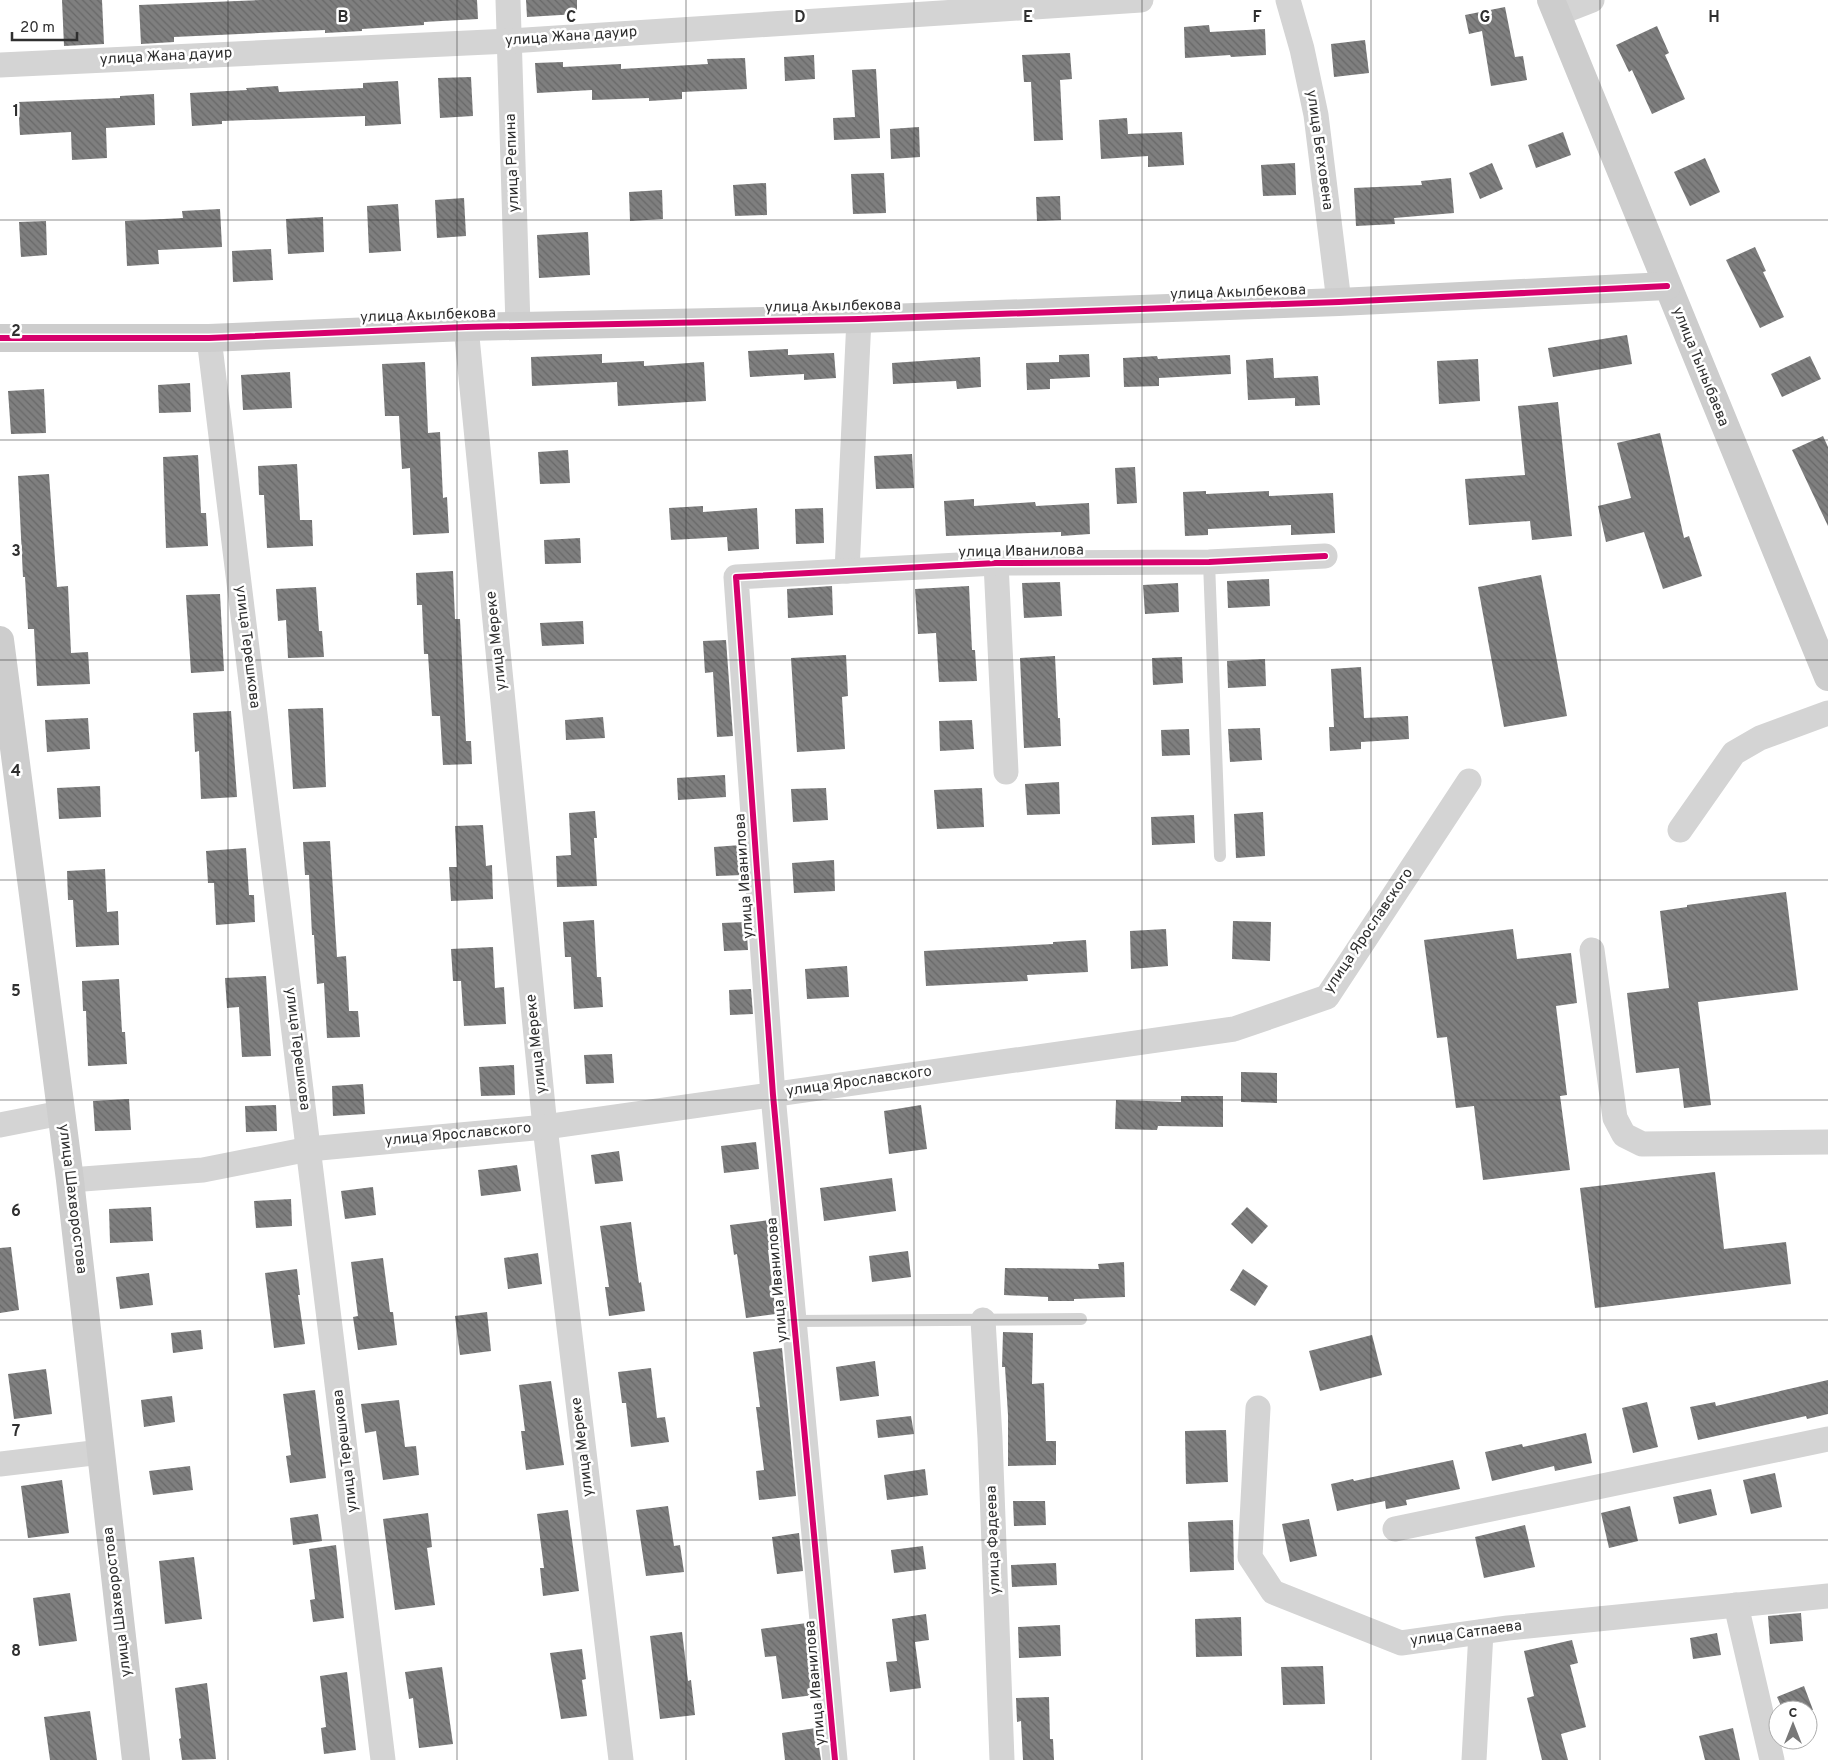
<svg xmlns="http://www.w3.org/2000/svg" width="1828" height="1760" font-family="Overpass,sans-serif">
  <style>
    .building { fill: url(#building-back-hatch) }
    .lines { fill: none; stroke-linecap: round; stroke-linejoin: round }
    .lane { stroke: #d4d4d4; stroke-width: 12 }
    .street { stroke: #d4d4d4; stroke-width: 25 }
    .secondary { stroke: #cdcdcd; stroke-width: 28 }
    .cycleway-casing { stroke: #fff; stroke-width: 9 }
    .cycleway { stroke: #d6006c; stroke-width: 6 }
    .grid { fill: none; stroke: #2f2f2f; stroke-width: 1; stroke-opacity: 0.55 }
    .labels { text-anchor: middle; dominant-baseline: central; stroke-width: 5; stroke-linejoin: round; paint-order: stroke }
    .street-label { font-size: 15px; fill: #2f2f2f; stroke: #fff }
    .grid-label { font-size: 16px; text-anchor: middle; font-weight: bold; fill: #2f2f2f; stroke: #fff; stroke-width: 5; stroke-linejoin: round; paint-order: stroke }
  </style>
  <defs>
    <pattern id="building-back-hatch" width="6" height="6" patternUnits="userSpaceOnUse" patternTransform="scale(1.25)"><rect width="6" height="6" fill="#7f7f7f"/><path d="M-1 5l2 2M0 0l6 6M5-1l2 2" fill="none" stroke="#686868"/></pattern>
  </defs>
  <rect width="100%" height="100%" fill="#fff"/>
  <!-- building -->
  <g class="building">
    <path d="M62,0H102L104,44L64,46Z"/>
    <path d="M260,0H477L478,19L424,22V25L362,29V31L325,33V30L174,37V42L141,44L139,5Z"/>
    <path d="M526,0H577V14L527,17Z"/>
    <path d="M1505,7L1515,57L1523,56L1527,80L1491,86L1482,31L1469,34L1465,15Z"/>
    <path d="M1209,25L1210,32L1265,29L1266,55L1231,57L1230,55L1185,58L1184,27Z"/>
    <path d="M1657,26L1669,53L1665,55L1685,99L1652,114L1632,70L1629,72L1616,45Z"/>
    <path d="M1365,40L1369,73L1334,77L1331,44Z"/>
    <path d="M1070,53L1072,79L1060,80L1063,140L1034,141L1031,82H1024L1022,55Z"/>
    <path d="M814,55L815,79L785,81L784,57Z"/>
    <path d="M745,58L747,89L682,92V99L649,101V98L592,100V90L537,93L535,63L563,62V67L621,64V69L708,64L707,59Z"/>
    <path d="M876,69L880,138L834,140L833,118L855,117L852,70Z"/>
    <path d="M471,77L473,116L440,118L438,78Z"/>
    <path d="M398,81L401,124L365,126V116L222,121V124L192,126L190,93L247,90L246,88L278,86L279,92L363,88V83Z"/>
    <path d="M154,94L155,125L106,128L107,158L72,160L71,132L20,135L18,102L120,98V96Z"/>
    <path d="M1127,118L1128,134L1182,132L1184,165L1148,167V156L1101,159L1099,120Z"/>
    <path d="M919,127L920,157L891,159L890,129Z"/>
    <path d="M1563,132L1571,155L1536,168L1528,145Z"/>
    <path d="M1705,158L1720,192L1690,206L1674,172Z"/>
    <path d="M1295,163L1296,195L1263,196L1261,165Z"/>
    <path d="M1492,163L1503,189L1480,199L1469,173Z"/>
    <path d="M884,173L886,213L853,214L851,174Z"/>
    <path d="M1451,178L1454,213L1394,218L1395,224L1356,226L1354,188L1422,185L1421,181Z"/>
    <path d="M766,183L767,215L735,216L733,185Z"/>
    <path d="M662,190L663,219L630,221L629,192Z"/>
    <path d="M1060,196L1061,220L1037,221L1036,197Z"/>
    <path d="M464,198L466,236L437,238L435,200Z"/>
    <path d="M398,204L401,251L369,253L367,206Z"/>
    <path d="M220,209L222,247L158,250L159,264L127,266L125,221L183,218L182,211Z"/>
    <path d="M323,217L324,252L288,254L286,219Z"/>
    <path d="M46,221L47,255L21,257L19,222Z"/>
    <path d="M588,232L590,275L539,278L537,235Z"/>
    <path d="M1755,247L1766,271L1763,272L1784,317L1760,328L1726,260Z"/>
    <path d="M271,249L273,280L233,282L232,251Z"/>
    <path d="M1627,335L1632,364L1553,377L1548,348Z"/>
    <path d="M788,349V355L834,353L836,378L804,380V374L750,377L748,351Z"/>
    <path d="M602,354V363L644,361V366L704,362L706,401L618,406L617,382L532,386L531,357Z"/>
    <path d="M1089,354L1090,377L1050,379V389L1027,390L1026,363L1059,362V355Z"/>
    <path d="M1230,355L1231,374L1159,378V386L1124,387L1123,358L1157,356L1158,359Z"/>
    <path d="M1810,356L1821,379L1782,397L1771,374Z"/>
    <path d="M980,357L981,387L957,389L956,381L893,384L892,363Z"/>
    <path d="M1273,358L1274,378L1318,376L1320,405L1295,406V398L1248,400L1246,360Z"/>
    <path d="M1478,359L1480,401L1439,404L1437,361Z"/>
    <path d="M425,362L428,433L440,432L443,498L447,497L449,533L413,535L410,468L402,469L399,416H385L382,364Z"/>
    <path d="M290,372L292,408L243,410L241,375Z"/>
    <path d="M190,383L191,412L159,413L158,385Z"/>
    <path d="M44,389L46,433L11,434L8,391Z"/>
    <path d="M1558,402L1572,536L1532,540L1530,521L1469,525L1465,479L1525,475L1518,406Z"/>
    <path d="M1660,433L1684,538L1689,536L1702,576L1663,589L1644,532L1606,542L1598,506L1631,498L1617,443Z"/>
    <path d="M1823,436L1828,447V526L1792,450Z"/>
    <path d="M568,450L570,483L540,484L538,452Z"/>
    <path d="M912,454L914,488L876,489L874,456Z"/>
    <path d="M198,455L201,513H206L208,546L166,548L163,457Z"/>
    <path d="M297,464L300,520H312L313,546L267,548L264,495H259L258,466Z"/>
    <path d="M1135,467L1137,503L1117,504L1115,468Z"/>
    <path d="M49,474L57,587L68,586L71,653L88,652L90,684L37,686L34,629H28L25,577H23L18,476Z"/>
    <path d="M1206,491V494L1269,491V496L1333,493L1335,533L1291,535V525L1208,529V535L1185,536L1183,492Z"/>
    <path d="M974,499V506L1035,502L1036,506L1089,503L1090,534L1061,536V532L946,536L944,501Z"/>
    <path d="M703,506V512L757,508L759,549L728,551L727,537L671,540L669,508Z"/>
    <path d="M823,508L824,543L796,544L795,509Z"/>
    <path d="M580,538L581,563L545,564L544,540Z"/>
    <path d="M453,571L455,619H460L466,741H471L472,764L443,765L440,716H432L428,654H424L422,605H417L416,573Z"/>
    <path d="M1541,575L1567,716L1504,727L1478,587Z"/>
    <path d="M1269,579L1270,606L1228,608L1227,581Z"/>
    <path d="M1060,582L1062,616L1024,618L1022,583Z"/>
    <path d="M1178,583L1179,612L1145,614L1143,585Z"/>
    <path d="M832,586L833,615L788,618L787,589Z"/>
    <path d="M969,586L972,650H975L977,681L939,682L936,633L918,634L915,589Z"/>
    <path d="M316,587L319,631H322L324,657L288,658L286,620L278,621L276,589Z"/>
    <path d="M220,594L224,671L191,673L186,595Z"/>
    <path d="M583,621L584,644L542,646L540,623Z"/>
    <path d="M726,640L733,736L717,737L713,672L705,673L703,641Z"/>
    <path d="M846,655L848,696L842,697L845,749L797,752L791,658Z"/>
    <path d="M1055,656L1058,718H1060L1061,746L1024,748L1020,658Z"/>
    <path d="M1182,657L1183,683L1153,685L1152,658Z"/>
    <path d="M1265,659L1266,686L1228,688L1227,661Z"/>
    <path d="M1361,667L1364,718L1408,716L1409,739L1361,742V749L1330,751L1329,727H1334L1331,669Z"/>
    <path d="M323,708L326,787L293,789L288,709Z"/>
    <path d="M231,711L237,797L201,799L199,751L195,752L193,713Z"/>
    <path d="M603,717L605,738L566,740L565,720Z"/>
    <path d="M88,718L90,749L47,752L45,720Z"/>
    <path d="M972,720L974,749L940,751L939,721Z"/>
    <path d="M1260,728L1262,760L1230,762L1228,729Z"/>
    <path d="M1189,729L1190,755L1162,756L1161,730Z"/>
    <path d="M725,775L726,797L678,800L677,778Z"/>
    <path d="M1059,782L1060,814L1027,815L1025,784Z"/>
    <path d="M100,786L101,817L59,819L57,788Z"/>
    <path d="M826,788L828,820L793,822L791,789Z"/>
    <path d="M982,788L984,827L937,829L934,790Z"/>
    <path d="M595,811L597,838H594L597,886L557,887L556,856L571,855L569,813Z"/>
    <path d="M1263,812L1265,856L1236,858L1234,814Z"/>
    <path d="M1194,815L1195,843L1152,845L1151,817Z"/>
    <path d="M483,825L486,866L492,865L493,899L451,901L449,867H457L455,826Z"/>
    <path d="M330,841L337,957L346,956L349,1011H358L360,1037L327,1038L324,983L317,984L314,935H312L309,875H305L303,842Z"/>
    <path d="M741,845L743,875L716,876L714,847Z"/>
    <path d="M246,848L249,895H254L255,922L216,925L214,883H208L206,851Z"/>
    <path d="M834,860L835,891L794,893L792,863Z"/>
    <path d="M105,869L107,912L118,911L119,945L76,947L73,900H68L67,871Z"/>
    <path d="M1786,892L1798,990L1698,1002L1711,1105L1684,1108L1679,1068L1636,1073L1627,993L1669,988L1660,911L1687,907V905Z"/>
    <path d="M594,920L597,977H601L603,1007L574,1009L571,957H565L563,922Z"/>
    <path d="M1233,921L1271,922L1270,961L1232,959Z"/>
    <path d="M746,922L748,950L724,951L722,923Z"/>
    <path d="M1166,929L1168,966L1131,969L1130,931Z"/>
    <path d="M1513,929L1517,959L1571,953L1577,1003L1556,1006L1567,1095L1560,1096L1570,1170L1483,1180L1474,1106L1456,1108L1447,1037L1437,1038L1424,940Z"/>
    <path d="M1086,940L1088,972L1027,975L1028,981L926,986L924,951L1053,944V942Z"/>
    <path d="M493,947L495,988L504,987L506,1024L464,1026L461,981H453L451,949Z"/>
    <path d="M847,966L849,997L807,999L805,969Z"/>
    <path d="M266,976L271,1056L242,1057L239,1007L227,1008L225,978Z"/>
    <path d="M119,979L122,1032H125L127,1064L88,1066L86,1011H83L82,981Z"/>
    <path d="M751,989L753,1014L730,1015L729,990Z"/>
    <path d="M612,1054L614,1083L586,1084L584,1055Z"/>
    <path d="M514,1065L515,1095L481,1096L479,1067Z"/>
    <path d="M1241,1072L1277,1073V1103L1241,1102Z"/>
    <path d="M363,1084L365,1114L333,1116L332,1086Z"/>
    <path d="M1181,1096H1223V1127L1158,1126L1157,1130L1115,1129L1116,1100L1181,1102Z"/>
    <path d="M129,1099L131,1130L95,1131L93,1101Z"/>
    <path d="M276,1105L277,1131L246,1132L245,1106Z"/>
    <path d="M921,1105L927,1149L889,1154L884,1111Z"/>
    <path d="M756,1142L759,1169L724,1173L721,1146Z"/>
    <path d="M619,1151L623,1181L595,1184L591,1155Z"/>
    <path d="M517,1165L521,1191L481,1196L478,1170Z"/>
    <path d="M1715,1172L1724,1249L1786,1242L1791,1284L1595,1308L1580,1188Z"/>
    <path d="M892,1178L896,1211L824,1221L820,1188Z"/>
    <path d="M373,1187L376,1215L345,1219L341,1191Z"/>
    <path d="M291,1199L292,1226L256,1228L254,1201Z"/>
    <path d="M151,1207L153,1241L110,1243L109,1209Z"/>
    <path d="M1247,1207L1268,1226L1252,1244L1231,1224Z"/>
    <path d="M769,1220L773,1250H768L776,1314L746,1318L737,1254L734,1255L730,1225Z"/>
    <path d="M631,1222L639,1283L641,1282L645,1311L609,1316L605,1287H609L600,1226Z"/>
    <path d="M11,1247L19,1310L0,1313V1248Z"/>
    <path d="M908,1251L911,1277L872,1282L869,1256Z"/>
    <path d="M538,1253L542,1284L508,1289L504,1258Z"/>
    <path d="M383,1258L390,1312H393L397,1345L358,1350L353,1317L358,1316L351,1262Z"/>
    <path d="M1124,1262L1125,1297L1074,1299V1301H1048V1297L1004,1295L1005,1268L1099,1269L1098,1264Z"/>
    <path d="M297,1269L300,1295H298L305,1344L274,1348L265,1273Z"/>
    <path d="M1243,1269L1268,1286L1255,1306L1230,1290Z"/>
    <path d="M149,1273L153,1305L120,1309L116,1277Z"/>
    <path d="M487,1312L491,1351L460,1355L455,1316Z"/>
    <path d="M201,1330L203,1349L173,1353L171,1333Z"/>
    <path d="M1003,1332L1033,1333L1032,1384L1044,1383L1046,1441H1056V1465L1008,1466V1415L1005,1367H1002Z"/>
    <path d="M1372,1335L1382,1375L1320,1391L1309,1351Z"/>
    <path d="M782,1348L796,1496L759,1500L756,1471L764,1470L756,1407H760L753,1352Z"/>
    <path d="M875,1361L879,1396L840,1401L836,1367Z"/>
    <path d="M651,1368L657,1418L665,1417L669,1442L631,1447L626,1403H622L618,1372Z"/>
    <path d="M46,1369L52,1414L14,1419L8,1374Z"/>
    <path d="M1828,1380V1414L1807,1419L1806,1416L1698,1440L1690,1407L1715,1402L1716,1406Z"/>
    <path d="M551,1381L564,1465L526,1470L521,1431H525L519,1385Z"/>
    <path d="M315,1390L326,1478L290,1483L286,1456L291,1455L283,1394Z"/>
    <path d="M172,1396L175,1422L144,1427L141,1400Z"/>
    <path d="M399,1400L405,1447L416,1446L419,1475L383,1480L376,1431L365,1433L361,1404Z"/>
    <path d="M1647,1402L1658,1447L1633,1453L1622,1408Z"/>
    <path d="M911,1416L914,1434L878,1438L876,1420Z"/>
    <path d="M1226,1430L1228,1482L1186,1484L1185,1431Z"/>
    <path d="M1586,1433L1592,1463L1555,1471L1554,1466L1492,1481L1485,1452L1522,1444L1523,1447Z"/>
    <path d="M1453,1460L1460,1489L1406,1500L1407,1505L1386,1509L1385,1501L1337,1511L1331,1484L1353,1479L1354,1481Z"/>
    <path d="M190,1466L193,1490L153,1495L149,1471Z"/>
    <path d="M925,1469L928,1495L887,1500L884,1475Z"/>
    <path d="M1775,1473L1782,1507L1751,1514L1743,1480Z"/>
    <path d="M62,1480L69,1533L28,1538L21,1486Z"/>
    <path d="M1711,1489L1717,1515L1679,1524L1673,1497Z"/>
    <path d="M1013,1501H1045L1046,1525L1014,1526Z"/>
    <path d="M668,1506L674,1546L680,1545L684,1572L646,1576L636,1510Z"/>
    <path d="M1630,1506L1638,1541L1609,1548L1601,1513Z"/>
    <path d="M568,1510L579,1591L543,1596L540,1568H544L537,1514Z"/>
    <path d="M428,1513L432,1547L427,1548L435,1605L395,1610L383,1519Z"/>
    <path d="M318,1514L322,1541L293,1545L290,1518Z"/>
    <path d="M1309,1519L1317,1556L1290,1562L1282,1524Z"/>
    <path d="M1233,1520L1234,1570L1190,1572L1188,1522Z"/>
    <path d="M1525,1525L1535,1567L1484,1578L1475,1537Z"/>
    <path d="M799,1533L803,1571L777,1574L772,1537Z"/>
    <path d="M336,1545L344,1618L313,1622L310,1600L315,1599L309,1549Z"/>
    <path d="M923,1546L926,1569L894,1573L891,1550Z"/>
    <path d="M194,1557L202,1619L165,1624L159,1561Z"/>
    <path d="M1056,1563L1057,1585L1012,1587L1011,1565Z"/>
    <path d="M70,1593L77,1641L39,1646L33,1598Z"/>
    <path d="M1801,1613L1803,1641L1770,1644L1768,1616Z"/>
    <path d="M926,1614L929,1640L915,1642L921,1688L890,1692L886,1662L897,1661L892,1619Z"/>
    <path d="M1241,1617L1242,1656L1196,1657L1195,1619Z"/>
    <path d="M807,1623L814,1695L782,1699L776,1656L765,1657L761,1629Z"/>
    <path d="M1060,1625L1061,1656L1019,1658L1018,1627Z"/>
    <path d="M682,1632L688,1681L691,1680L695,1715L660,1719L650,1636Z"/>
    <path d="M1717,1633L1721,1655L1693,1659L1690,1638Z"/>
    <path d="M1572,1640L1578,1663L1570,1665L1586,1727L1561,1734L1568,1760H1542L1527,1698L1534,1696L1524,1651Z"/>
    <path d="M582,1649L586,1679L582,1680L587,1716L561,1719L550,1653Z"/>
    <path d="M1323,1666L1325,1704L1283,1705L1281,1667Z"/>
    <path d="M442,1667L453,1744L419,1748L413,1698L409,1699L405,1672Z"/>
    <path d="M347,1672L356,1750L324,1754L321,1728L326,1727L320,1676Z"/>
    <path d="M207,1683L216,1759L182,1760L179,1739L181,1738L175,1688Z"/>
    <path d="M1804,1686L1813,1710H1783L1777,1697Z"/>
    <path d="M1049,1697L1050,1739H1053L1054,1760H1023L1021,1721L1017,1722L1016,1698Z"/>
    <path d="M90,1711L97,1760H50L44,1717Z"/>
    <path d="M816,1728L821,1760H785L782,1733Z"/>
    <path d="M1733,1728L1740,1760H1705L1699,1736Z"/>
  </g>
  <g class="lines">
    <!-- lane -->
    <g class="lane">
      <path d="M1209,562L1220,856"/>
      <path d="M794,1321L1081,1319"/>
    </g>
    <!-- street -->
    <g class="street">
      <path d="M508,0L518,326"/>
      <path d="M1288,0L1302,49L1316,115L1339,302"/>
      <path d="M1556,14L1592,0"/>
      <path d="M0,65L510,41L1141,0"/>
      <path d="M466,327L545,1127L621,1760"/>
      <path d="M209,338L383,1760"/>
      <path d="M996,563L1006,772"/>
      <path d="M847,571L859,319"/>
      <path d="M1680,830L1734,753L1760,738L1828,713"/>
      <path d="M1592,950L1615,1118L1624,1135L1642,1144L1828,1142"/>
      <path d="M0,1125L61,1113"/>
      <path d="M70,1180L203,1170L309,1149L545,1127L1234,1029L1327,997L1469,781"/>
      <path d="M983,1320L990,1438L1002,1760"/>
      <path d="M1258,1408L1250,1557L1273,1592L1401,1643L1508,1628L1828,1596"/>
      <path d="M0,1464L101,1452"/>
      <path d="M1395,1529L1828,1439"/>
      <path d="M1736,1605L1772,1760"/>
      <path d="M835,1760L773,1095L736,577L996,563L1209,562L1325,556"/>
      <path d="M1474,1760L1481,1632"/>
    </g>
    <!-- secondary -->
    <g class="secondary">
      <path d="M1551,0L1828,677"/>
      <path d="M0,338H209L466,327L859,319L1339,302L1667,286"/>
      <path d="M0,640L70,1180L136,1760"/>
    </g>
    <!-- cycleway casing -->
    <g class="cycleway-casing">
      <g id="cycleway">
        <path d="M0,338H209L466,327L859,319L1339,302L1667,286"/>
        <path d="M835,1760L773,1095L736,577L996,563L1209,562L1325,556"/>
      </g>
    </g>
    <!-- cycleway -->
    <use href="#cycleway" class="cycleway"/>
  </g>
  <!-- grid -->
  <path class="grid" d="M228,0V1760M457,0V1760M686,0V1760M914,0V1760M1142,0V1760M1371,0V1760M1600,0V1760M0,220H1828M0,440H1828M0,660H1828M0,880H1828M0,1100H1828M0,1320H1828M0,1540H1828"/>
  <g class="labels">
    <!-- street labels -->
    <g class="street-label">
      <text transform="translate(571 37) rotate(-4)">улица Жана дауир</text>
      <text transform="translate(166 57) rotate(-3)">улица Жана дауир</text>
      <text transform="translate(1319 150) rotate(82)">улица Бетховена</text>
      <text transform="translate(513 163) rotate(-92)">улица Репина</text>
      <text transform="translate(1238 293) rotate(-2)">улица Акылбекова</text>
      <text transform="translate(833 307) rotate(-1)">улица Акылбекова</text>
      <text transform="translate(428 316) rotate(-2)">улица Акылбекова</text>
      <text transform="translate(1700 367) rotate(68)">улица Тыныбаева</text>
      <text transform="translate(1021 552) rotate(-1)">улица Иванилова</text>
      <text transform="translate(497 641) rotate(-96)">улица Мереке</text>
      <text transform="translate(247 647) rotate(83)">улица Терешкова</text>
      <text transform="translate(745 876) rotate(-94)">улица Иванилова</text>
      <text transform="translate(1369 931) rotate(-56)">улица Ярославского</text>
      <text transform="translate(537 1044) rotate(-96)">улица Мереке</text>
      <text transform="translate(297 1049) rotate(83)">улица Терешкова</text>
      <text transform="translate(859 1082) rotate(-8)">улица Ярославского</text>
      <text transform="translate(458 1135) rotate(-5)">улица Ярославского</text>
      <text transform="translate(72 1199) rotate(83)">улица Шахворостова</text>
      <text transform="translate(778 1280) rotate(-95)">улица Иванилова</text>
      <text transform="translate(583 1447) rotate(-97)">улица Мереке</text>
      <text transform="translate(346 1451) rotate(-97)">улица Терешкова</text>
      <text transform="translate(994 1540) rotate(-92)">улица Фадеева</text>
      <text transform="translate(118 1602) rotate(-97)">улица Шахворостова</text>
      <text transform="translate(1466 1634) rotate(-8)">улица Сатпаева</text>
      <text transform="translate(816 1683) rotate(-95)">улица Иванилова</text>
    </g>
  </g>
  <g class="grid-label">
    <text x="343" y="22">B</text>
    <text x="571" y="22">C</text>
    <text x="800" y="22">D</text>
    <text x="1028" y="22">E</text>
    <text x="1257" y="22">F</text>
    <text x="1485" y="22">G</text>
    <text x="1714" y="22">H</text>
    <text x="16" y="116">1</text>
    <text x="16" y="336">2</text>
    <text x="16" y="556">3</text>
    <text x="16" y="776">4</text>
    <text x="16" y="996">5</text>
    <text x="16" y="1216">6</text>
    <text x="16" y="1436">7</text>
    <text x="16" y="1656">8</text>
  </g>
  <!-- north arrow -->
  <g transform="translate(1793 1725)"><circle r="24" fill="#ffffff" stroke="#acacac"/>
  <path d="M0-4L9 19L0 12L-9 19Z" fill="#787878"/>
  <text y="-8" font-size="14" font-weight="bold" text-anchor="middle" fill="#2f2f2f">С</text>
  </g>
  <!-- scale -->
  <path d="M12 32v8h65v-8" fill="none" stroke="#2f2f2f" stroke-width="2.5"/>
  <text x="20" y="32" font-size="15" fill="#2f2f2f" stroke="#ffffff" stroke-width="4" paint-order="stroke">20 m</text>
</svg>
